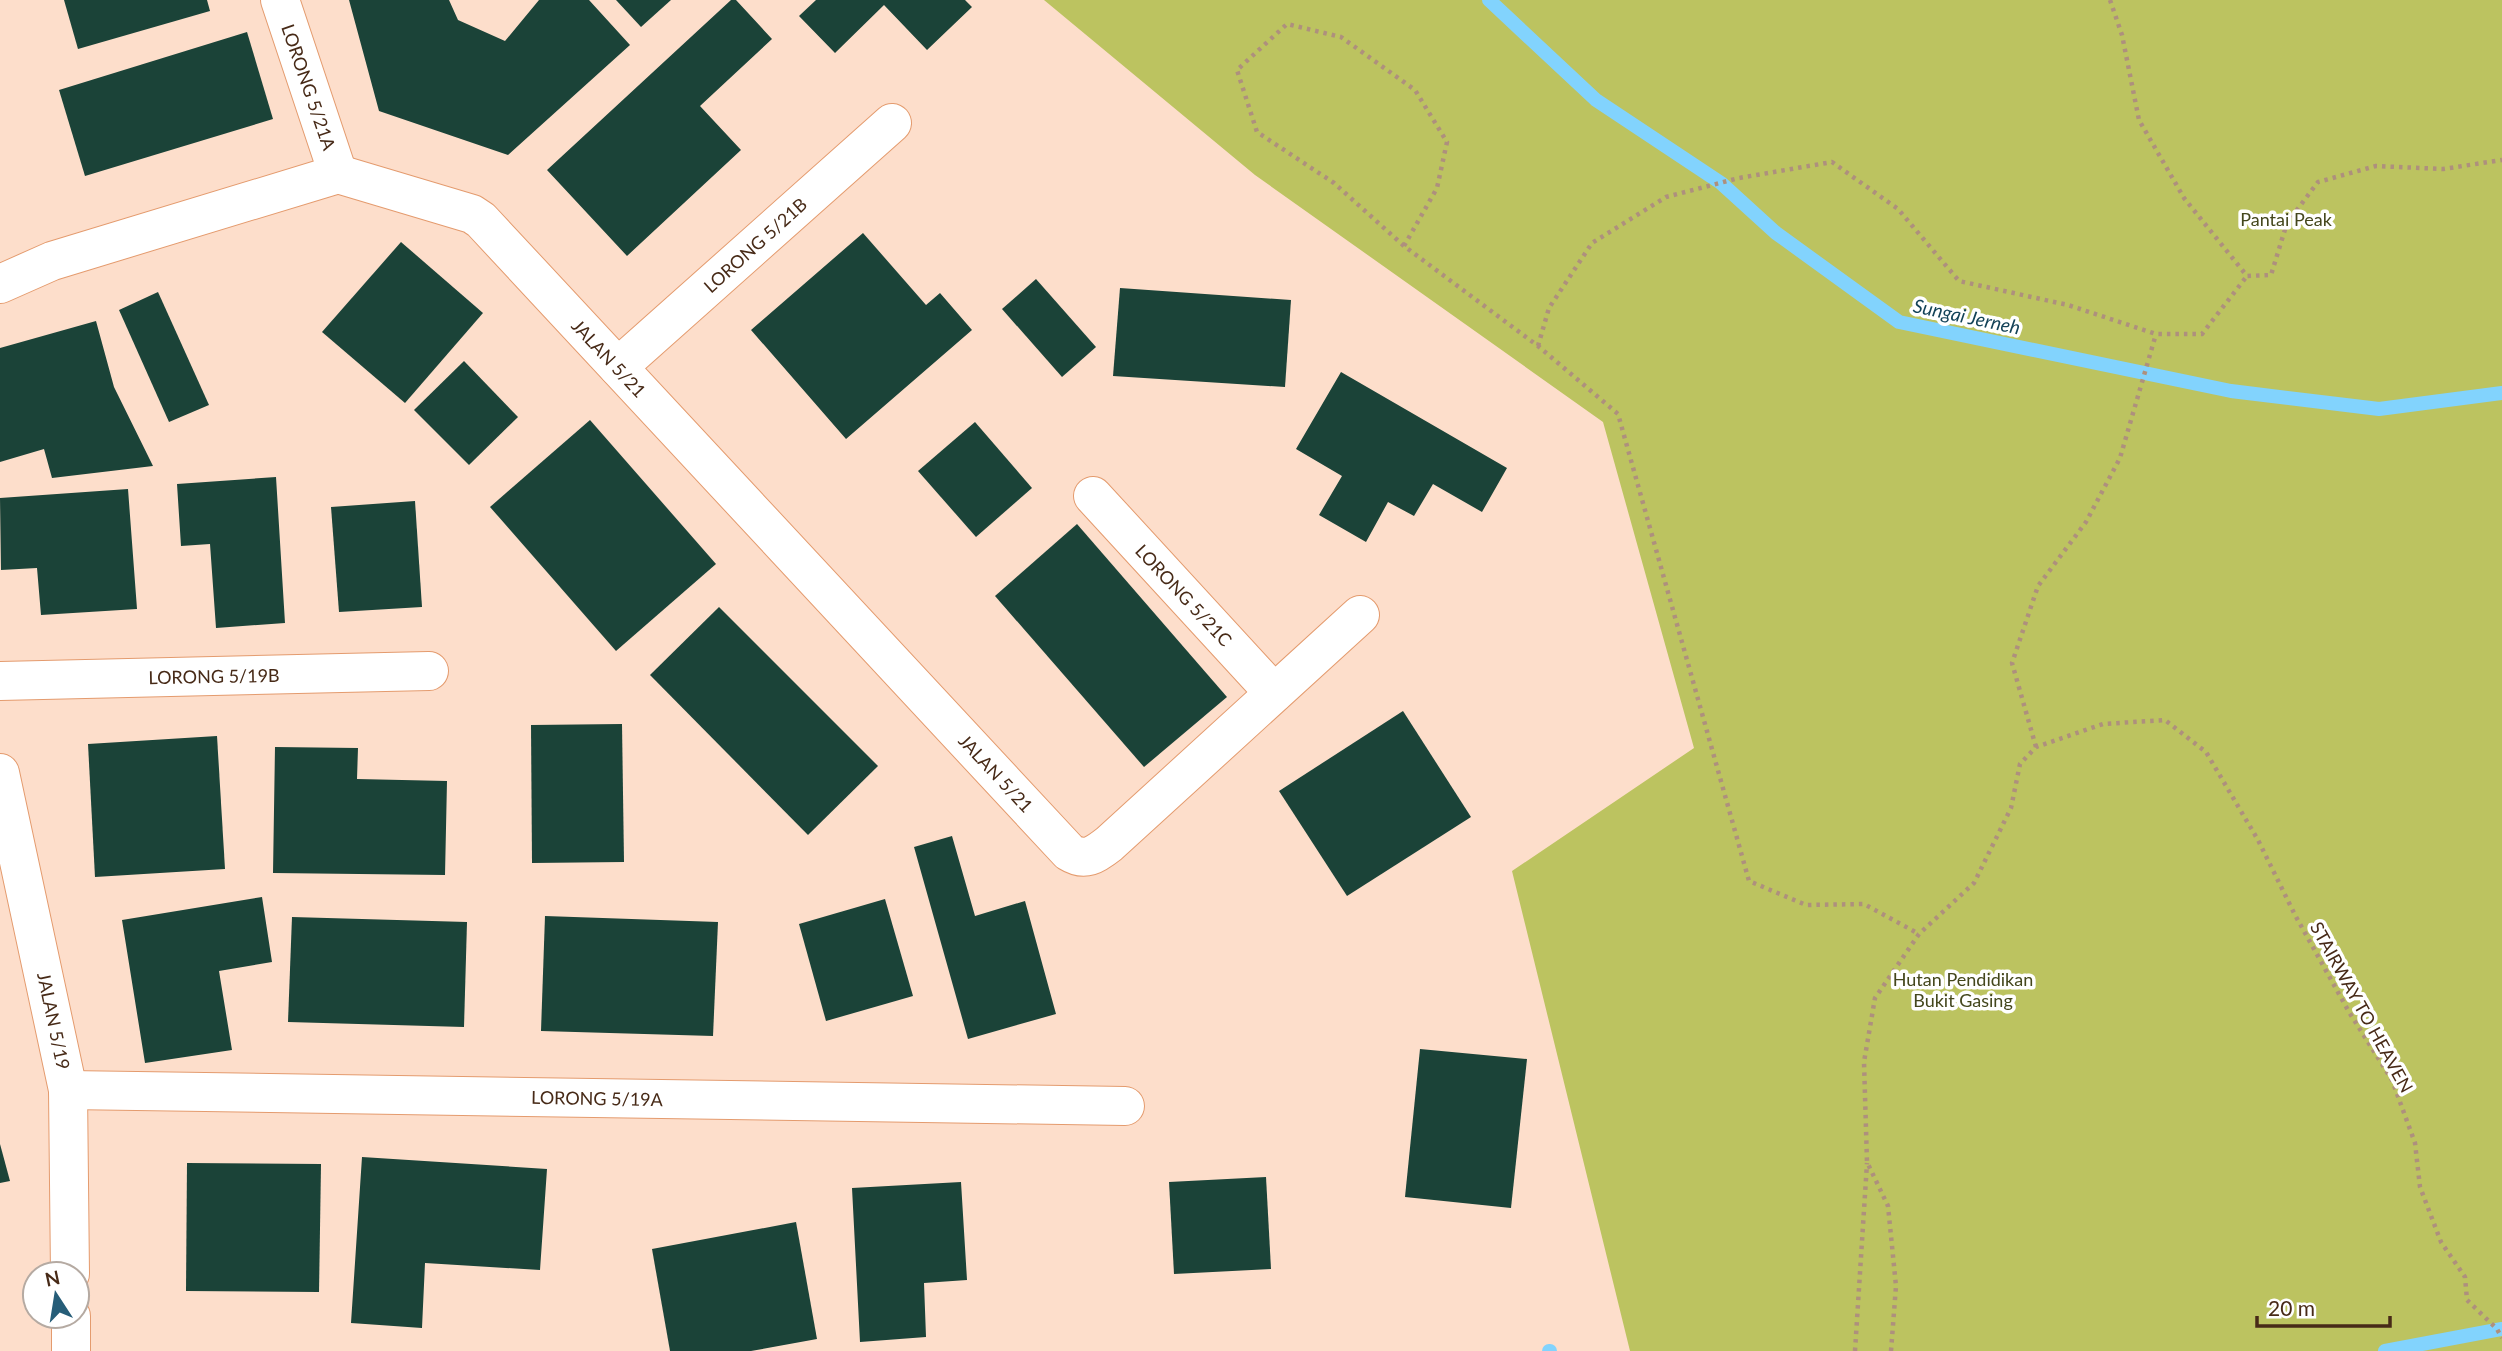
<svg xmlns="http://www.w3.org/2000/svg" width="2502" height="1351" font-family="Lato,sans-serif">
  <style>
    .green { fill: #bcc360 }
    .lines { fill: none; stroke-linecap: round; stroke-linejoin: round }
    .stream { stroke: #82d3fd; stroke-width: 14 }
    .building { fill: #1b4338 }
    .minor-casing { stroke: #e49b6e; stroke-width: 40 }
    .path { stroke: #ae907d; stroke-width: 4.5; stroke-dasharray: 3.5 5; stroke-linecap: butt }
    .minor { stroke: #fff; stroke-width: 38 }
    .labels { text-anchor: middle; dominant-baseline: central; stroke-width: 7; stroke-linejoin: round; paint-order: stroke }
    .street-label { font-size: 18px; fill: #472a17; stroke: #fff }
    .park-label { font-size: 18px; fill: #44471d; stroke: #fff }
    .water-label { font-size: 19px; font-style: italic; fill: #144358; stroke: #fff }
  </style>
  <rect width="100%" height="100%" fill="#fddecb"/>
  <!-- green -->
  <path class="green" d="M1044,0H2502V1351H1630L1512,871L1694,748L1603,422L1255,175Z"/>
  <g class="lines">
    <!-- stream -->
    <g class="stream">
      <path d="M1489,0L1596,100L1721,183L1776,233L1899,322L2231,391L2379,409L2502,393"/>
      <path d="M1549,1351H1550"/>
      <path d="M2385,1351L2502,1329"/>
    </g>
  </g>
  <!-- building -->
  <g class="building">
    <path d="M64,0H207L210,11L78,49Z"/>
    <path d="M349,0H449L458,20L505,41L539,0H589L630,45L508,155L379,111Z"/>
    <path d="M616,0H671L641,27Z"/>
    <path d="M731,0H736L772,39L700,106L741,150L627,256L547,170Z"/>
    <path d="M816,0H965L972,7L927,50L884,5L835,53L799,16Z"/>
    <path d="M247,32L273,119L85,176L59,90Z"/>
    <path d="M863,233L926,305L940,293L972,330L846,439L751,330Z"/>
    <path d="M401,242L483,313L405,403L322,332Z"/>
    <path d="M1036,279L1096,347L1062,377L1002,309Z"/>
    <path d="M1120,288L1291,300L1285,387L1113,376Z"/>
    <path d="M158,292L209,405L169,422L119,310Z"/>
    <path d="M96,321L114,387L153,466L52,478L44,449L0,462V348Z"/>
    <path d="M464,361L518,417L469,465L414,410Z"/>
    <path d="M1341,372L1507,468L1482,512L1433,484L1414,516L1388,502L1366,542L1319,515L1342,476L1296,449Z"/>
    <path d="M590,420L716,564L616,651L490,507Z"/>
    <path d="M975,422L1032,488L976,537L918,471Z"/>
    <path d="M276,477L285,623L216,628L210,544L181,546L177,484Z"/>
    <path d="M128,489L137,609L41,615L37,568L1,570L0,498Z"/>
    <path d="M415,501L422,607L339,612L331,507Z"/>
    <path d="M1077,524L1227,697L1144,767L995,596Z"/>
    <path d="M719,607L878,766L808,835L650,675Z"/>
    <path d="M1403,711L1471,817L1347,896L1279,791Z"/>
    <path d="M622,724L624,862L532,863L531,725Z"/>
    <path d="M217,736L225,869L95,877L88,744Z"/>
    <path d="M275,747L358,748L357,779L447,781L445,875L273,873Z"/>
    <path d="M952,836L975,916L1025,901L1056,1014L968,1039L914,847Z"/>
    <path d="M262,897L272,962L219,971L232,1050L145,1063L122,920Z"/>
    <path d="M885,899L913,996L826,1021L799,924Z"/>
    <path d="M545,916L718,922L713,1036L541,1031Z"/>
    <path d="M292,917L467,922L464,1027L288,1022Z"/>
    <path d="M1420,1049L1527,1059L1511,1208L1405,1197Z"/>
    <path d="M0,1144L10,1181L0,1183Z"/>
    <path d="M362,1157L547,1169L540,1270L425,1263L422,1328L351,1323Z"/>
    <path d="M187,1163L321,1164L319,1292L186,1291Z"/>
    <path d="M1266,1177L1271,1269L1174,1274L1169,1182Z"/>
    <path d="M961,1182L967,1280L924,1283L926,1337L860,1342L852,1188Z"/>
    <path d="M796,1222L817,1339L751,1351H670L652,1249Z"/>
  </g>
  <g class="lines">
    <!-- minor casing -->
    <g class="minor-casing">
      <g id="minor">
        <path d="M280,0L338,174"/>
        <path d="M0,284L52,261L338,174L472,214L481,220L1069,852C1085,862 1095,855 1109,844L1360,615"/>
        <path d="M618,367L892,123"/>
        <path d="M1093,496L1274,693"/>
        <path d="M0,681L429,671"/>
        <path d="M0,773L68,1090L70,1274"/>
        <path d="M68,1090L1125,1106"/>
        <path d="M71,1316V1351"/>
      </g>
    </g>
    <!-- path -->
    <g class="path">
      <path d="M2110,0L2122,35L2139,120L2184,198L2247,276L2271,275L2287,223L2318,182L2376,166L2443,169L2502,160"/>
      <path d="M1404,246L1437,188L1447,142L1415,90L1341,37L1287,24L1237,70L1257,132L1334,183L1404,246L1538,346L1618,414L1749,881L1806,905L1864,904L1919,934"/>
      <path d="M1538,346L1549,308L1592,243L1666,197L1739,178L1832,162L1898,209L1959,281L2068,305L2156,334H2202L2247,276"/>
      <path d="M2036,747L2012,663L2038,586L2086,522L2120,458L2156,334"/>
      <path d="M1855,1351L1867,1163"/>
      <path d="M1891,1351L1896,1286L1888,1206L1867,1162L1864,1062L1875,998L1919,934L1974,883L2011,808L2020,764L2036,747L2103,724L2165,720L2206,752L2258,840L2295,915L2349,1012L2392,1080L2415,1143L2420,1187L2441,1242L2465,1277L2467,1300L2497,1329L2502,1338"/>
    </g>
    <!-- minor -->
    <use href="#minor" class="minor"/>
  </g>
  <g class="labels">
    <!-- street labels -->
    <g class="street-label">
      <text transform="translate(309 87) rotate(71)">LORONG 5/21A</text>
      <text transform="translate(755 245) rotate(-42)">LORONG 5/21B</text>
      <text transform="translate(609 358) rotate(47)">JALAN 5/21</text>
      <text transform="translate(1184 595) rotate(47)">LORONG 5/21C</text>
      <text transform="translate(214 676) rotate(-1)">LORONG 5/19B</text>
      <text transform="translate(996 773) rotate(47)">JALAN 5/21</text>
      <text transform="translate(2362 1007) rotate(61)">STAIRWAY TO HEAVEN</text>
      <text transform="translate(54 1021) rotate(78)">JALAN 5/19</text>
      <text transform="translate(597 1098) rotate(1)">LORONG 5/19A</text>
    </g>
    <!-- park labels -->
    <g class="park-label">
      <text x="2286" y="219">Pantai Peak</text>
      <text x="1963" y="979">Hutan Pendidikan<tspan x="1963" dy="21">Bukit Gasing</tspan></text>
    </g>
    <!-- water labels -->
    <g class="water-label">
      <text transform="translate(1967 316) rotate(12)">Sungai Jerneh</text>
    </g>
  </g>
  <!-- north arrow -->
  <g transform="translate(56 1295) rotate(348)"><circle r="33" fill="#ffffff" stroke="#b5aaa2" stroke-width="2"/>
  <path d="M0-5L12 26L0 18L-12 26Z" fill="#265d78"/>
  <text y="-10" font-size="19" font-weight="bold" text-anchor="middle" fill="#472a17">N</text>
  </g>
  <!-- scale -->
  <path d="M2257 1316v10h133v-10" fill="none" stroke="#472a17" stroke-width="3.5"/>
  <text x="2268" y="1316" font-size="21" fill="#472a17" stroke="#ffffff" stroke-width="5" paint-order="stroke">20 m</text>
</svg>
